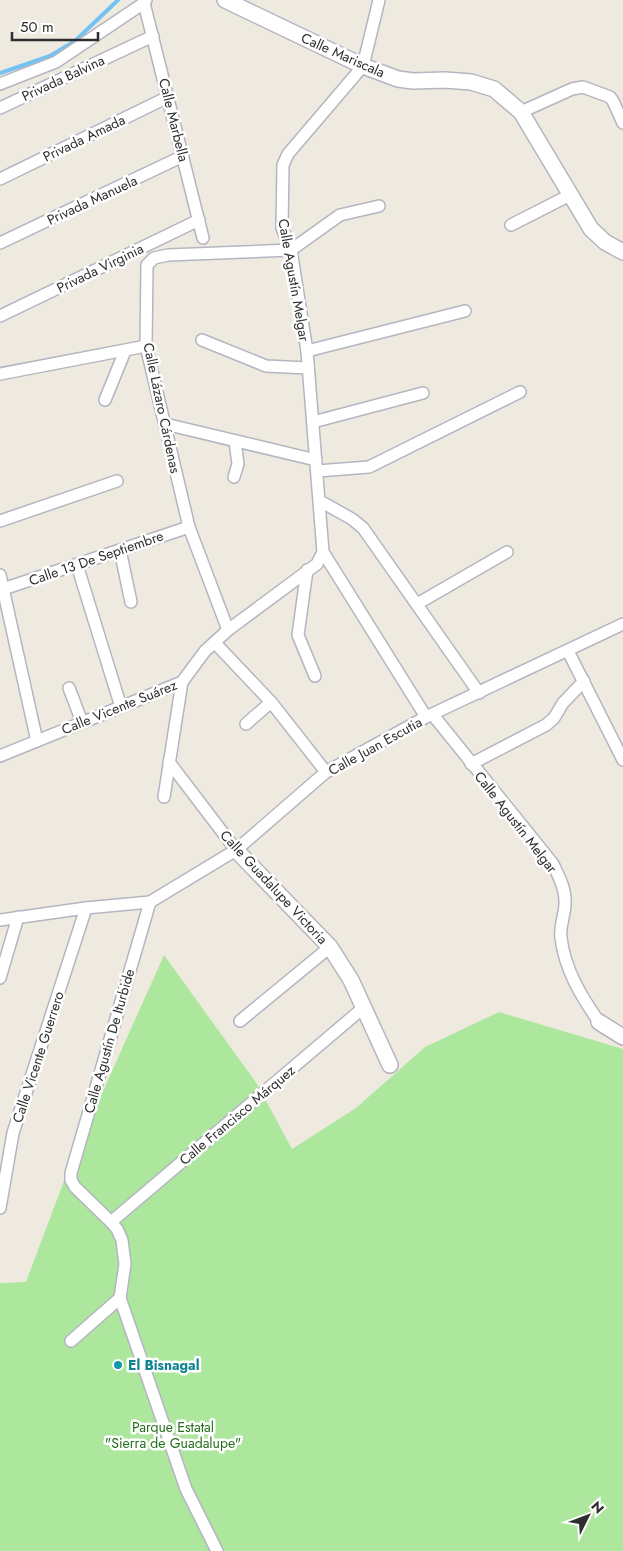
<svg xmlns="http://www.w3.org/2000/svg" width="623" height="1551" font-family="Jost,sans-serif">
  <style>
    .green { fill: #ade69d }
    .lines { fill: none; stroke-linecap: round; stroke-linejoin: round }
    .stream { stroke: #73c2f2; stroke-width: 4 }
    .street-casing { stroke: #b4b5c1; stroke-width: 14 }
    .secondary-casing { stroke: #b4b5c1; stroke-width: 18 }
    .street { stroke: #fff; stroke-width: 11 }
    .secondary { stroke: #fff; stroke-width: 15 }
    .culture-dot { fill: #0f9aa8; stroke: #fff; stroke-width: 2 }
    .labels { text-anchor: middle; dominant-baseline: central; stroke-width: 5; stroke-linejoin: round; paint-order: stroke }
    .street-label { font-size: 14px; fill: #2e2e2e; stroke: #fff }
    .culture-label { font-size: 14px; font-weight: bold; fill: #0d838f; stroke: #fff; text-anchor: start }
    .park-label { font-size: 14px; fill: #226f1a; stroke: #fff }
  </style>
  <rect width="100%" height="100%" fill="#efeae0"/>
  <!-- green -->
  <path class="green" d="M164,955L257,1084L292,1149L356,1108L425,1047L499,1012L623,1049V1551H0V1283L26,1282L70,1165Z"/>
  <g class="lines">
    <!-- stream -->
    <path class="stream" d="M0,73L50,56L75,41L118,0"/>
    <!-- street casing -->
    <g class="street-casing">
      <g id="street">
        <path d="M144,3L203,238"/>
        <path d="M0,84L56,62L144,3L146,0"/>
        <path d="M0,108L153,36"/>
        <path d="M521,112L572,89L583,87L610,97L613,101L623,123"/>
        <path d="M0,179L168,97"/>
        <path d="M511,225L570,195"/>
        <path d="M0,243L183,156"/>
        <path d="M291,250L340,215L379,206"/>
        <path d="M0,316L199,220"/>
        <path d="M202,340L266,366L308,368"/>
        <path d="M307,351L465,311"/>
        <path d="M0,374L146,346"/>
        <path d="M105,400L125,351"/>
        <path d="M313,422L423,393"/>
        <path d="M165,424L316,460"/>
        <path d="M317,471L369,467L520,392"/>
        <path d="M234,477L238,464L235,441"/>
        <path d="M320,501L352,519L363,528L479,693"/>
        <path d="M0,521L117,481"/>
        <path d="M120,550L131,602"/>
        <path d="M323,552L426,717"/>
        <path d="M77,565L121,707"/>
        <path d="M307,570L298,635L315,676"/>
        <path d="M0,575L37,741"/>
        <path d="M3,589L189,527"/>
        <path d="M417,604L507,552"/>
        <path d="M228,630L189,527L146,346L147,265L154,258L168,255L291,250"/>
        <path d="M215,643L271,702L326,772"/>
        <path d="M568,651L623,760"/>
        <path d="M69,688L82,722"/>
        <path d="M433,715L553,864C558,875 565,887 565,900C566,913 559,926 561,938C565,970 581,996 599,1022"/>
        <path d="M246,724L271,702"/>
        <path d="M0,756L182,682L205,651L228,630L317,564L323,552L307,351L291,250L282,228L283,165L288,154L363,66L379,0"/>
        <path d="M169,762L236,850"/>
        <path d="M471,764L546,725L554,718L563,703L584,681"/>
        <path d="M164,797L182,682"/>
        <path d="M150,902L71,1173V1180L75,1187L111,1222L117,1229L122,1240L125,1264L120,1298L186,1489L217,1551"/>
        <path d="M0,920L86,908L150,902L236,850L326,772L426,717L623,624"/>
        <path d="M0,978L18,917"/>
        <path d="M240,1021L330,947"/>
        <path d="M0,1208L13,1133L86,908"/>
        <path d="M111,1222L363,1008"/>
        <path d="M71,1341L120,1298"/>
      </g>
    </g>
    <!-- secondary casing -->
    <g class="secondary-casing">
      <g id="secondary">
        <path d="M225,0L363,66L398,79L413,81L445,80L471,82L494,89L521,112L591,229L605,242L623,252"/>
        <path d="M236,850L330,947L351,980L390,1065"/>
        <path d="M599,1022L623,1037"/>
      </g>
    </g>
    <!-- street -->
    <use href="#street" class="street"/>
    <!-- secondary -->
    <use href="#secondary" class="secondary"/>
  </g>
  <!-- markers -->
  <circle class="culture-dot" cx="118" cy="1365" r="5"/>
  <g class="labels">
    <!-- street labels -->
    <g class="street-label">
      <text transform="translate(343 55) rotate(24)">Calle Mariscala</text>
      <text transform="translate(63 78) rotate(-25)">Privada Balvina</text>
      <text transform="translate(174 120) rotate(76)">Calle Marbella</text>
      <text transform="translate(84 138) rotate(-26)">Privada Amada</text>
      <text transform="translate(92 200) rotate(-25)">Privada Manuela</text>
      <text transform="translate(100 268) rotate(-26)">Privada Virginia</text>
      <text transform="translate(294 280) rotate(80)">Calle Agustín Melgar</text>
      <text transform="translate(162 408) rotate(78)">Calle Lázaro Cárdenas</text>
      <text transform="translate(96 558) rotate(-19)">Calle 13 De Septiembre</text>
      <text transform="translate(119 707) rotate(-22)">Calle Vicente Suárez</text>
      <text transform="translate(375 746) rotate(-29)">Calle Juan Escutia</text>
      <text transform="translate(516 822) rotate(52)">Calle Agustín Melgar</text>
      <text transform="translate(274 887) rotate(47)">Calle Guadalupe Victoria</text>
      <text transform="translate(109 1041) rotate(-74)">Calle Agustín De Iturbide</text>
      <text transform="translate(38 1057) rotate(-72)">Calle Vicente Guerrero</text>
      <text transform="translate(237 1115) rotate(-40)">Calle Francisco Márquez</text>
    </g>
    <!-- culture labels -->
    <g class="culture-label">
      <text x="128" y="1365">El Bisnagal</text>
    </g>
    <!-- park labels -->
    <g class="park-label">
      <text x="173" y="1427">Parque Estatal<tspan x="173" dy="16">"Sierra de Guadalupe"</tspan></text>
    </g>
  </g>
  <!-- north arrow -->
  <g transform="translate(588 1516) rotate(48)" stroke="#ffffff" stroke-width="4" paint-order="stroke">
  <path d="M0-4L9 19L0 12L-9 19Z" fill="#2e2e2e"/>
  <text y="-8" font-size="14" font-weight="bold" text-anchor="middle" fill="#2e2e2e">N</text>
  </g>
  <!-- scale -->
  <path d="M12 32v8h86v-8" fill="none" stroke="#2e2e2e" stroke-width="2.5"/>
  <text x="20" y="32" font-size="15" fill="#2e2e2e" stroke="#ffffff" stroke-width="4" paint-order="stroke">50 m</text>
</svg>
